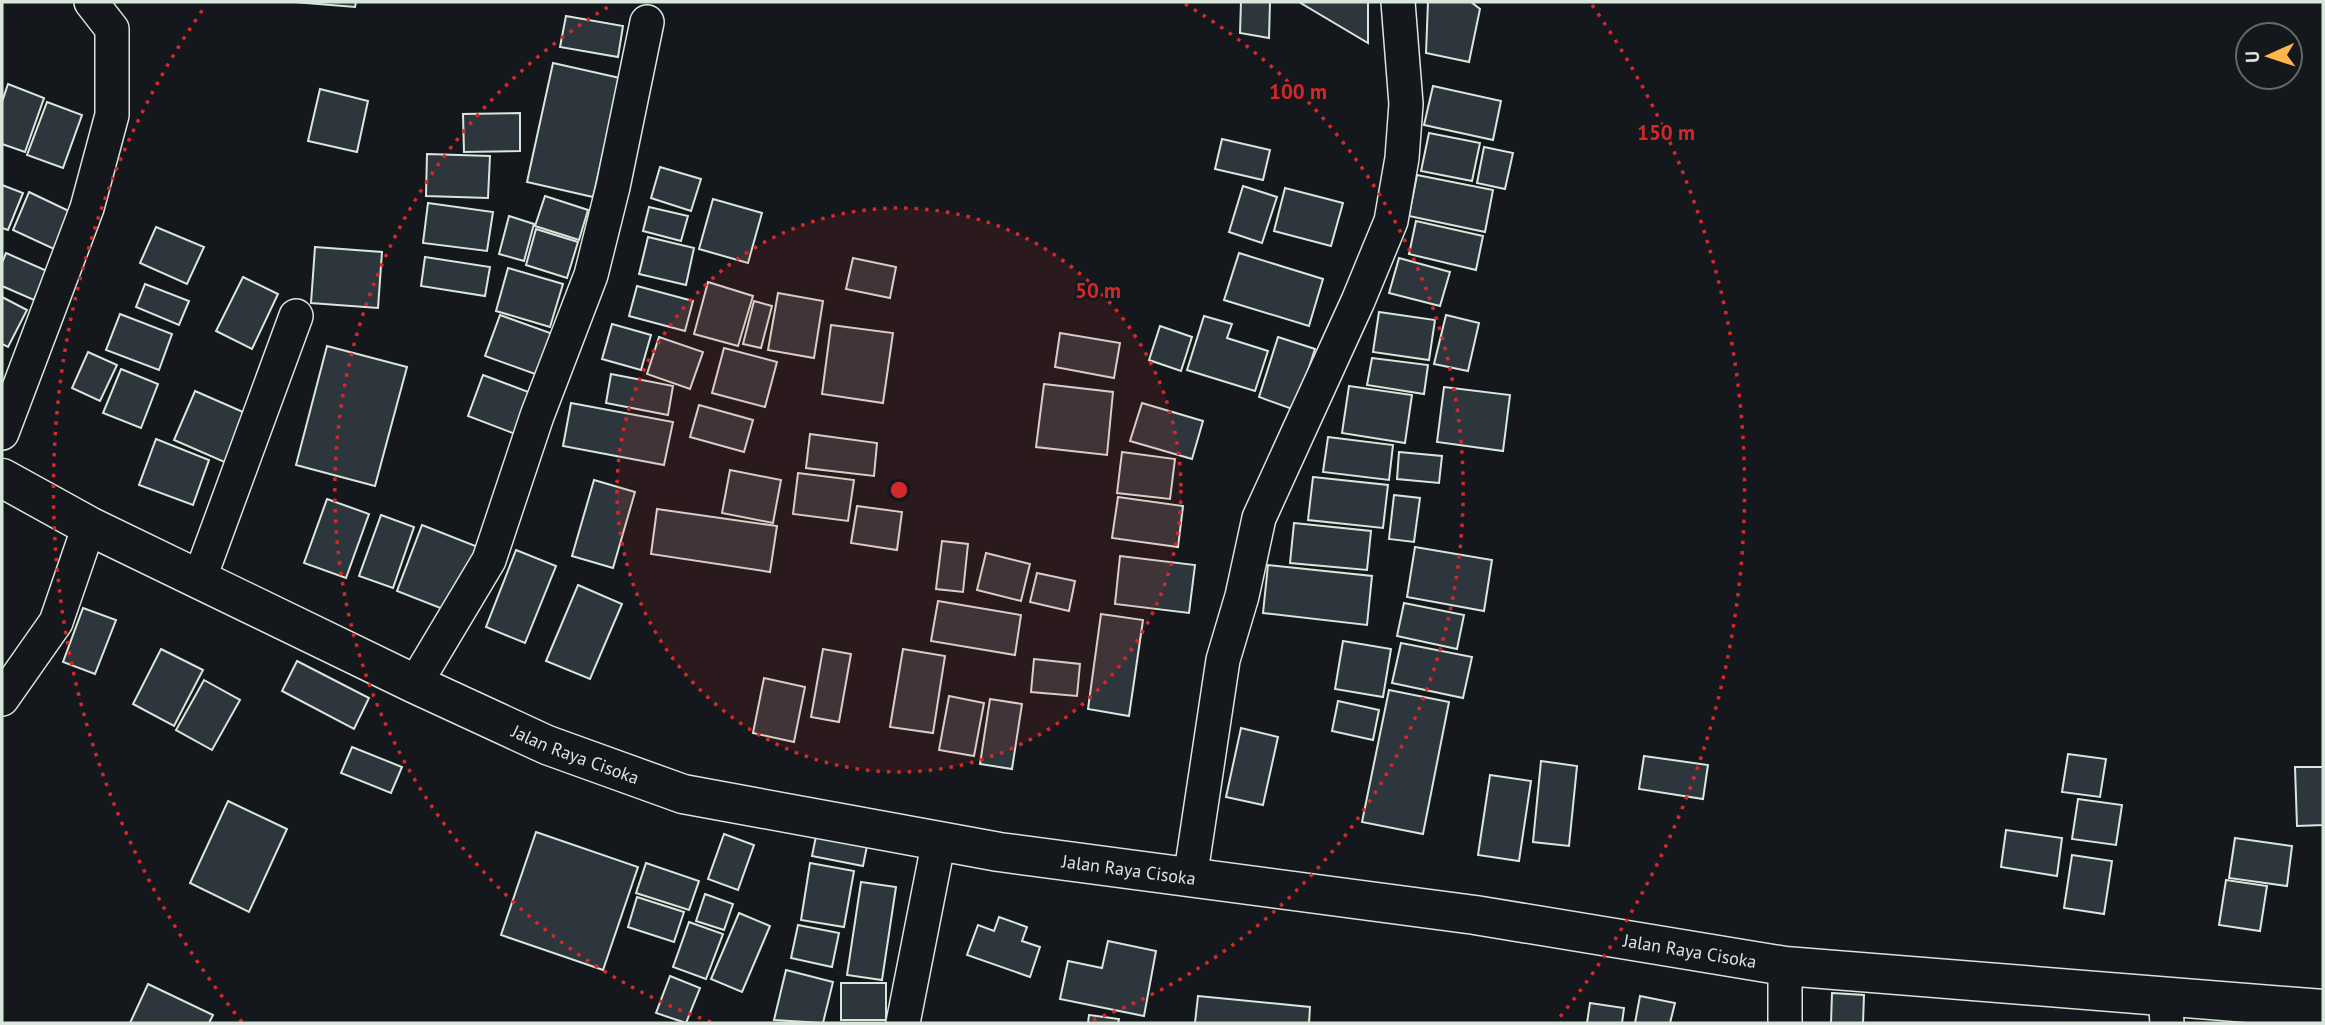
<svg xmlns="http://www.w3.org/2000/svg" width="2325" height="1025" font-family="'PT Sans',sans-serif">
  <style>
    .building { fill: #2c363c; stroke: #d8e6dc; stroke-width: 2 }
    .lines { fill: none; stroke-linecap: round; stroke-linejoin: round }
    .minor-casing { stroke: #d8e6dc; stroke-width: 36 }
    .tertiary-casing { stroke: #d8e6dc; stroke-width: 41 }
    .minor { stroke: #14181c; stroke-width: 33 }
    .tertiary { stroke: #14181c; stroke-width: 38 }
    .ring { fill: none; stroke: #d62828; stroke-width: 3.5; stroke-dasharray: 3.5 7 }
    .labels { text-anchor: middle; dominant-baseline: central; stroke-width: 5; stroke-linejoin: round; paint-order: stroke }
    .street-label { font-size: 18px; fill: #d8e6dc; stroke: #14181c }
    .centre { fill: #d62828; stroke: #14181c; stroke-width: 3.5 }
    .ring-label { font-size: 21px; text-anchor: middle; font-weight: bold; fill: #d62828; stroke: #14181c; stroke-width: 5; stroke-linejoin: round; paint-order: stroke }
  </style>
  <rect width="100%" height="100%" fill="#14181c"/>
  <!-- building -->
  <g class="building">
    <path d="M294,2H356L355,7Z"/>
    <path d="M1241,2H1270L1269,38L1240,33Z"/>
    <path d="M1299,2H1368V43Z"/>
    <path d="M1428,2H1471L1480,9L1469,62L1426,53Z"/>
    <path d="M566,16L623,26L618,57L560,47Z"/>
    <path d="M553,63L620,78L593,197L527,182Z"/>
    <path d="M8,84L44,98L25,152L2,144V102Z"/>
    <path d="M1433,86L1501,101L1493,140L1424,125Z"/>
    <path d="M320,89L368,101L357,152L308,141Z"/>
    <path d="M47,102L82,115L63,168L27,155Z"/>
    <path d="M520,113V151L464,152L463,114Z"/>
    <path d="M1429,133L1480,143L1472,181L1421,171Z"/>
    <path d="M1222,139L1270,150L1263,180L1215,169Z"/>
    <path d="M1484,147L1513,153L1505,189L1477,183Z"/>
    <path d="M427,154L490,156L488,198L426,196Z"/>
    <path d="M660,167L701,179L691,211L651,198Z"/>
    <path d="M1417,175L1493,190L1485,232L1409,216Z"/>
    <path d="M2,185L23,193L8,230L2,228Z"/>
    <path d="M1243,186L1277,197L1262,243L1229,232Z"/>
    <path d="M1285,188L1343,203L1331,246L1274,231Z"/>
    <path d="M29,192L71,212L54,249L13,230Z"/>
    <path d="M545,196L588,210L579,240L535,226Z"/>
    <path d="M713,199L762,213L748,263L699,249Z"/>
    <path d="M428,203L493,212L487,251L423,243Z"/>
    <path d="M649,207L688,216L681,241L643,231Z"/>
    <path d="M509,216L534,224L524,261L499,254Z"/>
    <path d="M1416,221L1483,236L1476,270L1409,254Z"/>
    <path d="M156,227L204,247L187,284L140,263Z"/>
    <path d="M536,229L578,242L567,278L526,265Z"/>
    <path d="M648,237L694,248L686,285L639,274Z"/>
    <path d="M315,247L382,252L378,308L311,303Z"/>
    <path d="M6,253L47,271L34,300L2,286V263Z"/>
    <path d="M1239,253L1323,279L1309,326L1224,300Z"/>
    <path d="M425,257L490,267L485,296L421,286Z"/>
    <path d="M853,258L896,267L890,298L846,289Z"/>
    <path d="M1399,258L1450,272L1440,306L1389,293Z"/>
    <path d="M508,268L563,284L550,327L496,311Z"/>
    <path d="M243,277L278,294L252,349L216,331Z"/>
    <path d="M708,282L753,296L738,346L694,334Z"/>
    <path d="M145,284L189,301L179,325L136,307Z"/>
    <path d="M637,286L693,301L685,331L629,316Z"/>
    <path d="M778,293L823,301L814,358L768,350Z"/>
    <path d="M2,297L27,310L8,347L2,344Z"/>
    <path d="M754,301L772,306L761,348L743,344Z"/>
    <path d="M1379,312L1435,320L1429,360L1373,352Z"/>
    <path d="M120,314L172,334L159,370L106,350Z"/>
    <path d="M500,315L553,334L538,375L485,356Z"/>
    <path d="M1446,315L1479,323L1468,371L1434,364Z"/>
    <path d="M1204,316L1232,324L1227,338L1268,351L1255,391L1187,370Z"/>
    <path d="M612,324L651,335L641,370L602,359Z"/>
    <path d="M831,325L893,333L883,403L822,394Z"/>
    <path d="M1160,326L1192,337L1181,371L1149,360Z"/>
    <path d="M1060,333L1120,343L1114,378L1055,367Z"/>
    <path d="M659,337L703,352L690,389L647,374Z"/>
    <path d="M1278,337L1315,349L1295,410L1259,397Z"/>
    <path d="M327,346L407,367L375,486L296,465Z"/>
    <path d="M724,348L777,362L765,407L712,393Z"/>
    <path d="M88,352L117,365L100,401L72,388Z"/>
    <path d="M1372,358L1428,365L1424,394L1367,385Z"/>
    <path d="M121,369L158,384L141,428L103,413Z"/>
    <path d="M611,374L673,386L668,415L606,403Z"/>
    <path d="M483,375L534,394L518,435L468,416Z"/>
    <path d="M1044,384L1113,392L1107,455L1036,447Z"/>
    <path d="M1349,386L1412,395L1405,443L1342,433Z"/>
    <path d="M1444,387L1510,395L1503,451L1437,442Z"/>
    <path d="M195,391L250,415L229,464L174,440Z"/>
    <path d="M571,403L673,422L664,465L563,446Z"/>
    <path d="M1142,403L1203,421L1192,459L1130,441Z"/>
    <path d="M699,405L753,420L744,452L690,437Z"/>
    <path d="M810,434L877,443L874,476L806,468Z"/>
    <path d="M1328,437L1393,445L1389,480L1323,472Z"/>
    <path d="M156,439L209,460L193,505L139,485Z"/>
    <path d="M1122,452L1175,459L1170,499L1117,493Z"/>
    <path d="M1399,452L1442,456L1439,483L1397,479Z"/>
    <path d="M730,470L781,480L773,523L722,513Z"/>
    <path d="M798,473L854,480L848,521L793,514Z"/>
    <path d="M1313,477L1388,485L1383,528L1308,520Z"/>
    <path d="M594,480L635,492L613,568L572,556Z"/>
    <path d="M1394,495L1420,498L1414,542L1389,539Z"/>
    <path d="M1118,497L1183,506L1178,547L1112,538Z"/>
    <path d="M327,499L369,514L346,578L304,563Z"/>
    <path d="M857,506L902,512L897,550L851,543Z"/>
    <path d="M657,509L777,526L770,572L651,554Z"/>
    <path d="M381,515L414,527L393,588L359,576Z"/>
    <path d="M1294,523L1371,531L1367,570L1290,563Z"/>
    <path d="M422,525L478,547L453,613L397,591Z"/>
    <path d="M942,541L968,544L963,592L936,589Z"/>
    <path d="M1415,547L1492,560L1484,611L1407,597Z"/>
    <path d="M516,550L556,566L525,643L486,627Z"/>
    <path d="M986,553L1030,564L1021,601L977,590Z"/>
    <path d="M1120,556L1195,565L1189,613L1115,604Z"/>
    <path d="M1268,565L1372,576L1367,625L1263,613Z"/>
    <path d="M1037,573L1075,581L1069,611L1030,602Z"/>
    <path d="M578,585L622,604L590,679L546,661Z"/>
    <path d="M938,601L1021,615L1015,655L931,641Z"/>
    <path d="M1404,603L1464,615L1457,649L1397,636Z"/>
    <path d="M83,608L116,620L95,674L63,662Z"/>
    <path d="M1101,614L1143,620L1129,716L1088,709Z"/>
    <path d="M1343,641L1391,649L1383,697L1335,689Z"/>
    <path d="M1401,643L1472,657L1463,698L1392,683Z"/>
    <path d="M161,649L203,670L174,726L133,704Z"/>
    <path d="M823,649L851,654L839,722L811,717Z"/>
    <path d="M903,649L945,656L933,733L890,727Z"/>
    <path d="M1034,659L1080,664L1077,696L1031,692Z"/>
    <path d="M297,661L369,698L354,729L282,691Z"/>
    <path d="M764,678L805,687L794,742L753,733Z"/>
    <path d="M204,680L240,700L212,750L176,730Z"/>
    <path d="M1389,690L1449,702L1423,834L1362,822Z"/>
    <path d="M949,696L984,703L974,756L939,750Z"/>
    <path d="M990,699L1022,704L1012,769L980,764Z"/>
    <path d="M1338,701L1379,710L1373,740L1332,731Z"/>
    <path d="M1241,728L1278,737L1263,805L1226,797Z"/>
    <path d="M352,747L402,767L391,793L341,773Z"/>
    <path d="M2068,754L2106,759L2100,797L2062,792Z"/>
    <path d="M1644,756L1708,765L1703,799L1639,789Z"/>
    <path d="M1541,761L1577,766L1569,846L1533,842Z"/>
    <path d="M2295,767H2323V825L2297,826Z"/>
    <path d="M1490,775L1531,781L1519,861L1478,855Z"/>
    <path d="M2078,799L2122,805L2116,845L2072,839Z"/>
    <path d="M228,801L287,829L249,912L190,883Z"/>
    <path d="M818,826L869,836L863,866L812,856Z"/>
    <path d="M2006,830L2062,838L2057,876L2001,867Z"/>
    <path d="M536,832L638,867L603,970L501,935Z"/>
    <path d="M724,834L754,845L738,890L708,879Z"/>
    <path d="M2235,838L2292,846L2287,886L2229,878Z"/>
    <path d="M2072,855L2112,861L2104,914L2064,908Z"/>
    <path d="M646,863L699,881L689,910L636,893Z"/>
    <path d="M810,863L854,871L844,927L801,920Z"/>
    <path d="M2226,880L2267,886L2260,931L2219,925Z"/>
    <path d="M861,882L896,887L882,980L847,975Z"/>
    <path d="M705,894L733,904L724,930L696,921Z"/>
    <path d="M637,897L684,912L674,942L628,927Z"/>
    <path d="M739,913L770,926L742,992L711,979Z"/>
    <path d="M999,917L1027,927L1022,941L1040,947L1030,977L967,955L978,925L994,931Z"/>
    <path d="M689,922L723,934L706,979L673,967Z"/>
    <path d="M798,925L839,933L832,967L791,958Z"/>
    <path d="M1108,941L1156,951L1144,1016L1060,999L1068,961L1102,968Z"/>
    <path d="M786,970L833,982L823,1023L774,1020Z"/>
    <path d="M670,976L700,988L686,1023L656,1013Z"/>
    <rect x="841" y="983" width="45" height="37"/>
    <path d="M148,984L213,1015L209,1023H130Z"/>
    <path d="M1832,993L1864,995L1863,1023H1831Z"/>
    <path d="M1198,996L1310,1007L1309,1023H1195Z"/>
    <path d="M1640,996L1675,1003L1670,1023H1635Z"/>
    <path d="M1590,1003L1624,1008L1622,1023H1587Z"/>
    <path d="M1089,1015L1119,1019L1118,1023H1088Z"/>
  </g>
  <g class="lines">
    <!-- minor casing -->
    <g class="minor-casing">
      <g id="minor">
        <path d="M2,433L87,208L112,115V29L91,2"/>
        <path d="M199,580L296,316"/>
        <path d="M415,684L489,560L537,416L591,275L613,187L647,22"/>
        <path d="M2,699L56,622L89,526"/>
        <path d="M1190,879L1223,660L1242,596L1259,518L1358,301L1391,221L1402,158L1406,104L1398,2"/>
        <path d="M2165,996L2167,1023"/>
        <path d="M903,1023L939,840"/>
        <path d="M1785,1023V966"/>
      </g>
    </g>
    <!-- tertiary casing -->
    <g class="tertiary-casing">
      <g id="tertiary">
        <path id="s1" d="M2,478L89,526L415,684L547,745L683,794L999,852L1475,915L1785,966L2323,1009"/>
      </g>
    </g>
    <!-- minor -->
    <use href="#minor" class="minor"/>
    <!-- tertiary -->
    <use href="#tertiary" class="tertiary"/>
  </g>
  <!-- distance rings -->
  <circle cx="899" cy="490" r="282" fill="#d62828" fill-opacity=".12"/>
  <g class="ring">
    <circle cx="899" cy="490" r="282"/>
    <path d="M711 1022A564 564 0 0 1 613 4M1185 4A564 564 0 0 1 1087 1022"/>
    <path d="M242 1022A846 846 0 0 1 206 5M1592 5A846 846 0 0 1 1556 1022"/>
  </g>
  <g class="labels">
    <!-- street labels -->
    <g class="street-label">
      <text stroke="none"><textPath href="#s1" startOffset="637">Jalan Raya Cisoka</textPath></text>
      <text stroke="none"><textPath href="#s1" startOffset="1204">Jalan Raya Cisoka</textPath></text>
      <text stroke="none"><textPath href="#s1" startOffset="1771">Jalan Raya Cisoka</textPath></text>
    </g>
  </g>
  <circle cx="899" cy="490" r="10" class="centre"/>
  <g class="ring-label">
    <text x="1298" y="99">100 m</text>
    <text x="1666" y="140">150 m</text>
    <text x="1098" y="298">50 m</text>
  </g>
  <!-- border -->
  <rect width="2325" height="1025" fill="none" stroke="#d8e6dc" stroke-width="7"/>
  <!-- north arrow -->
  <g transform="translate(2269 56) rotate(267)"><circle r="33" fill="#14181c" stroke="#626a69" stroke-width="2"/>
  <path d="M0-5L12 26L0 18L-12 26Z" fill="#ffb74d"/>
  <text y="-10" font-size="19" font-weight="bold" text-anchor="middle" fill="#d8e6dc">U</text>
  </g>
</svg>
